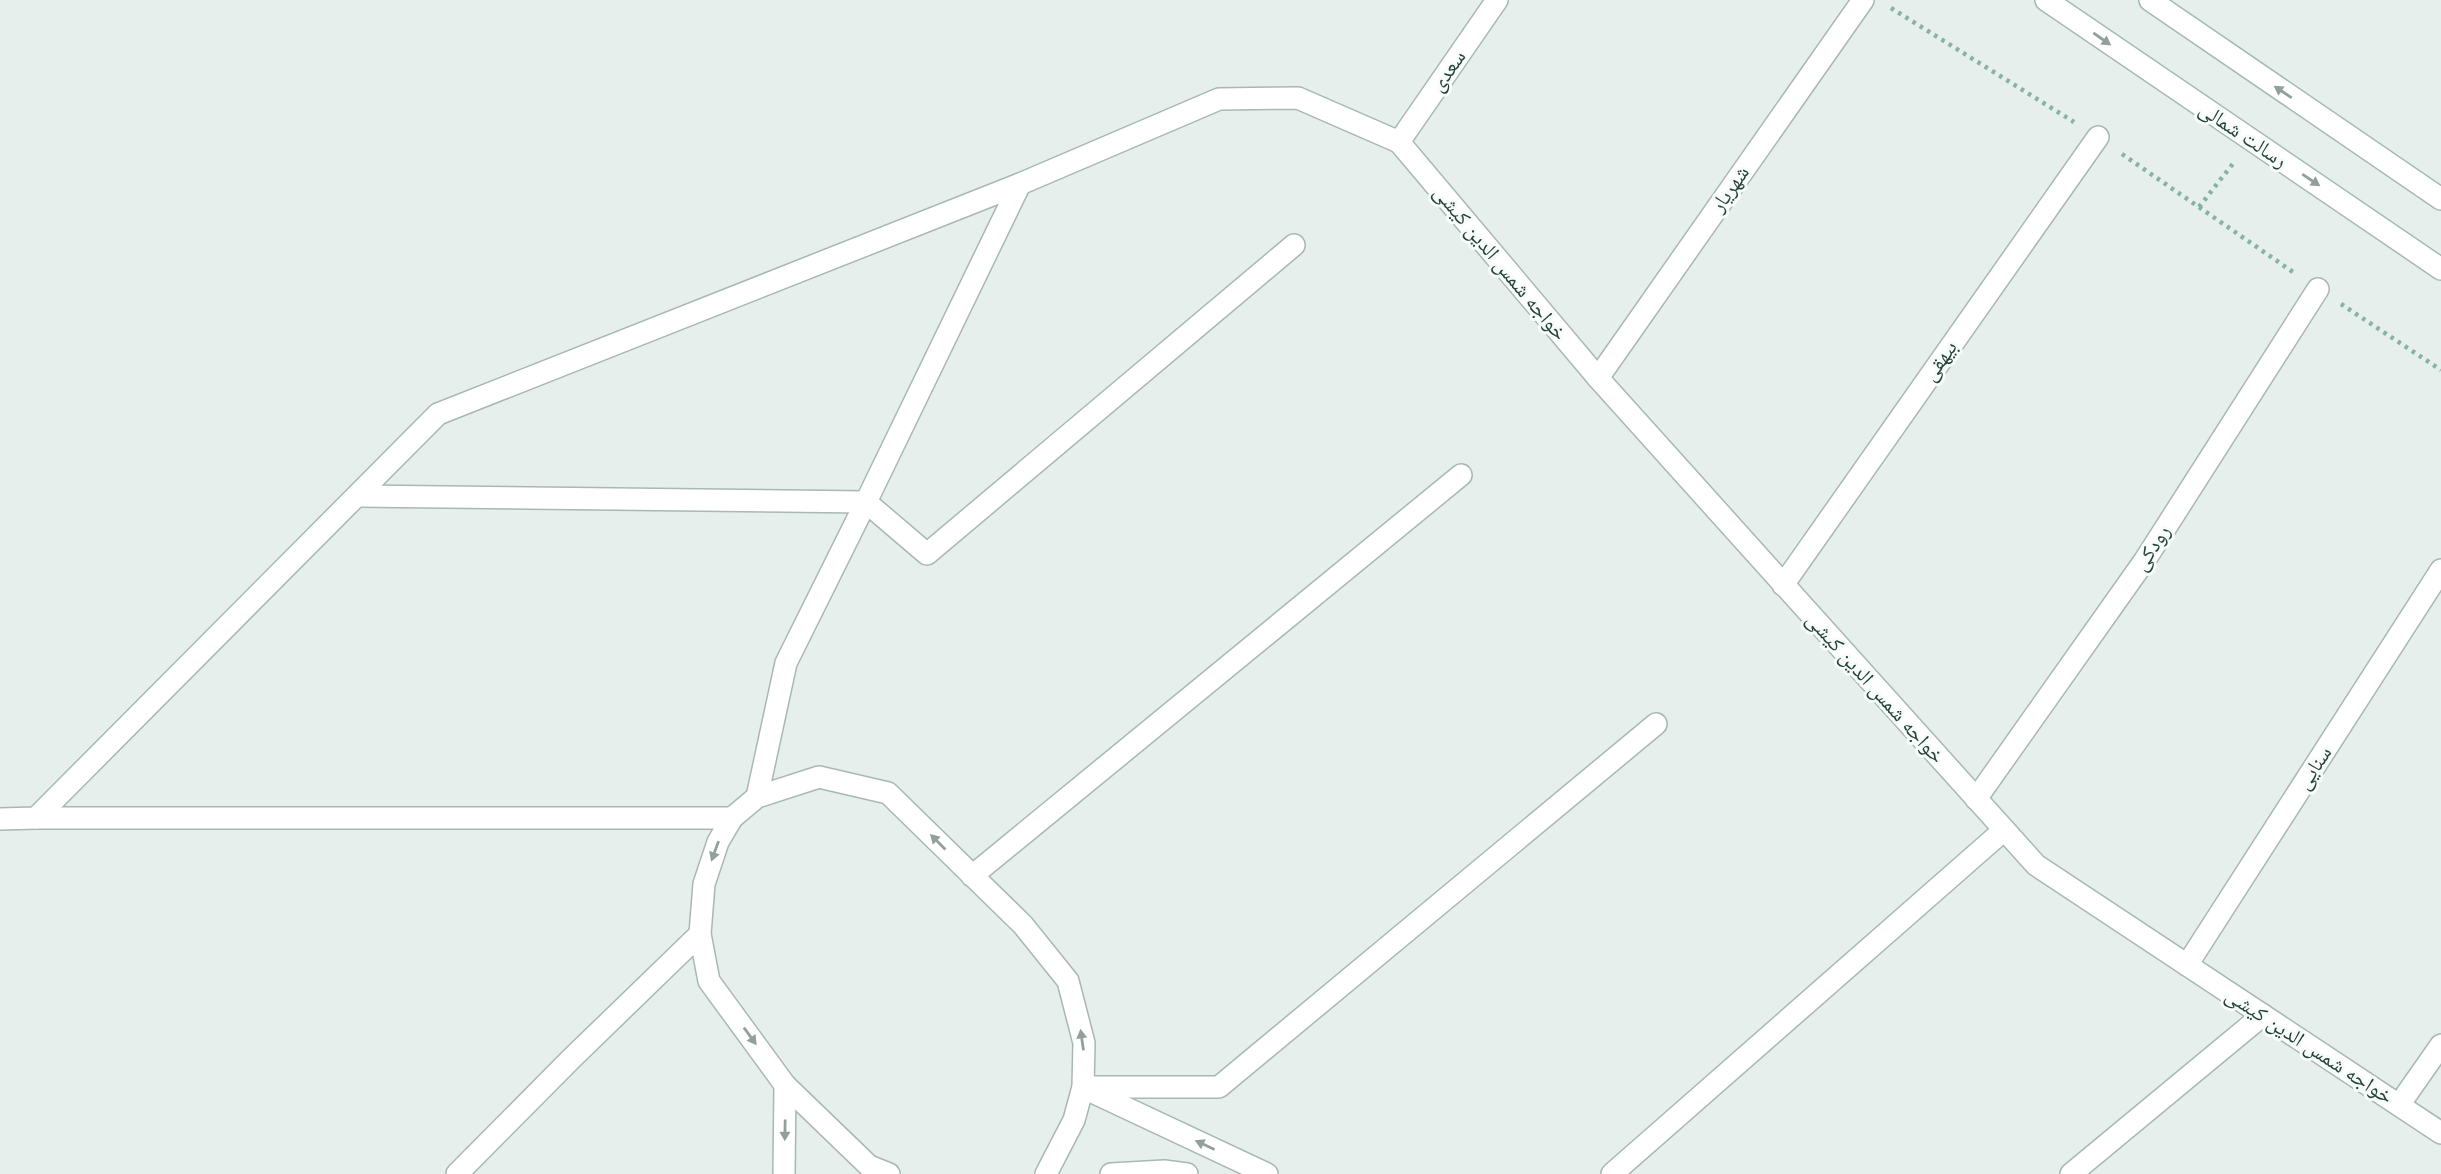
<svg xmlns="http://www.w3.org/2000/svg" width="2441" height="1174" font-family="'Varela Round','Noto Naskh Arabic',sans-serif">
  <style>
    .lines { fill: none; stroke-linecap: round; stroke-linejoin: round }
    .minor-casing { stroke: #a8b8b2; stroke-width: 24 }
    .tertiary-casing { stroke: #a8b8b2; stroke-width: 24 }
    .secondary-casing { stroke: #a4bbb3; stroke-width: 24 }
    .path { stroke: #86b3a5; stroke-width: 4.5; stroke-dasharray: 3.5 5; stroke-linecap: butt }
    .minor { stroke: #fff; stroke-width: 21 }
    .tertiary { stroke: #fff; stroke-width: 21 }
    .secondary { stroke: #fff; stroke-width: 21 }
    .oneway { fill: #92a09c }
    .labels { text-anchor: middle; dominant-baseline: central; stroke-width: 6; stroke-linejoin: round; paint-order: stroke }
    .street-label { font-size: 21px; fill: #24423a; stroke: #f7fbf9 }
  </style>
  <rect width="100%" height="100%" fill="#e6efeb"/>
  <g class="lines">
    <!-- minor casing -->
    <g class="minor-casing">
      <g id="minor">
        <path d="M1598,378L1863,0"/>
        <path d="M357,496L866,502L927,554L1294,245"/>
        <path d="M1783,585L2098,137"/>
        <path d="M757,797L786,663L866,502L1020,184"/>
        <path d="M1976,799L2145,560L2318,289"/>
        <path d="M36,818H732"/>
        <path d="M0,819L36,818L438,414L1020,184L1219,99L1298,98L1399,142"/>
        <path d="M972,876L1461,475"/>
        <path d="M2187,965L2441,570"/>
        <path d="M1083,1087H1219L1656,724"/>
        <path d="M1088,1090L1267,1174"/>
        <path d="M2399,1105L2441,1045"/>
        <path d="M457,1174L571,1059L700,934"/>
        <path d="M784,1174L785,1085"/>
        <path d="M889,1174L869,1166L785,1085L709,981L700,934L704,884L718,842L732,818L757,797L819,777L888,793L1023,925L1068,981L1084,1043L1083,1087L1074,1120L1046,1174"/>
        <path d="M1111,1174L1164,1171L1187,1174"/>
        <path d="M1612,1174L2004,830"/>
        <path d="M2071,1174L2263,1015"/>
      </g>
    </g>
    <!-- tertiary casing -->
    <g class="tertiary-casing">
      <path id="tertiary" d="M1497,0L1399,142L1598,378L2036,865L2441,1133"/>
    </g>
    <!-- secondary casing -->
    <g class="secondary-casing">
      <g id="secondary">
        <path d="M2046,0L2441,269"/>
        <path d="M2150,0L2441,199"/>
      </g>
    </g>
    <!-- path -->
    <g class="path">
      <path d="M1891,8L2074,122"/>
      <path d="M2122,154L2293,272"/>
      <path d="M2199,207L2235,161"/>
      <path d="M2341,304L2441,370"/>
    </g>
    <!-- minor -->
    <use href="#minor" class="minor"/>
    <!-- tertiary -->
    <use href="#tertiary" class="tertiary"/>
    <!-- secondary -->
    <use href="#secondary" class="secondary"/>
  </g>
  <!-- one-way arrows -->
  <defs><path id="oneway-solid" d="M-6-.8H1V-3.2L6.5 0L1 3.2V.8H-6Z" transform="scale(1.75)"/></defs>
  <g class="oneway">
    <use href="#oneway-solid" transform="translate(2102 39) rotate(35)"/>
    <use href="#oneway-solid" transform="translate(2283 92) rotate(-146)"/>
    <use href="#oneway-solid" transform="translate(2311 180) rotate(34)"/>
    <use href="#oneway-solid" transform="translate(938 842) rotate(-135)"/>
    <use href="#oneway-solid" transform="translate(715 851) rotate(110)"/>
    <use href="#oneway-solid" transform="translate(750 1036) rotate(54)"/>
    <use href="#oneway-solid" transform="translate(1082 1040) rotate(-98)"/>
    <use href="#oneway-solid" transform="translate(785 1130) rotate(91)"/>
    <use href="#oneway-solid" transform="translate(1205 1145) rotate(-155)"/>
  </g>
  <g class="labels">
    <!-- street labels -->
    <g class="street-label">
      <text transform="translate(1448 71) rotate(-55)">سعدی</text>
      <text transform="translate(2243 135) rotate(34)">رسالت شمالی</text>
      <text transform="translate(1730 189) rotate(-55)">شهریار</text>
      <text transform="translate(1500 263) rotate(50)">خواجه شمس الدين كيشی</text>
      <text transform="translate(1940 361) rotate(-55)">بیهقی</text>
      <text transform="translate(2152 548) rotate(-57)">رودکی</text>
      <text transform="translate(1875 688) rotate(48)">خواجه شمس الدين كيشی</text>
      <text transform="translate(2314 768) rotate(-57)">سنایی</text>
      <text transform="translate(2309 1046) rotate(33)">خواجه شمس الدين كيشی</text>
    </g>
  </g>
</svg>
